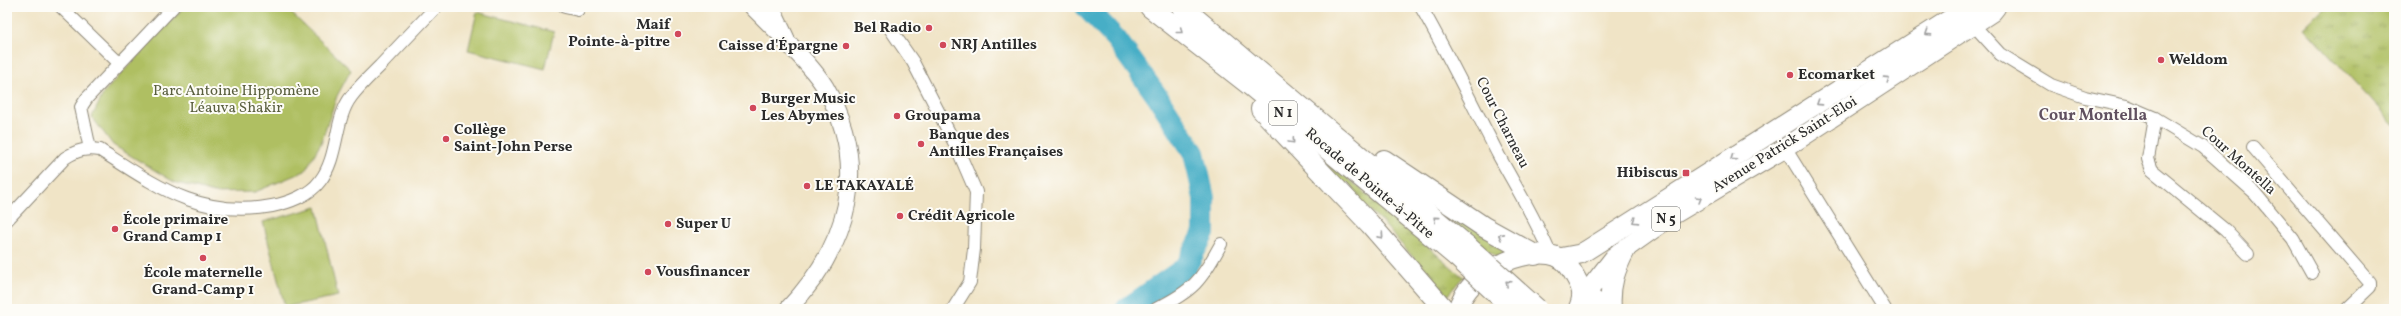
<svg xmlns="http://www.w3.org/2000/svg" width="2401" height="316" font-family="Vollkorn,serif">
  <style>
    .grass { fill: url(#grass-tufts); stroke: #6d7546 }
    .green { fill: #afbf62; stroke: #6d7546 }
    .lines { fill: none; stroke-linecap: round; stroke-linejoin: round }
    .river { stroke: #47aec6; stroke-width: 22 }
    .minor-casing { stroke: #8e8878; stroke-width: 14 }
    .secondary-casing { stroke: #8e8878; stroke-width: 19 }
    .primary-casing { stroke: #8e8878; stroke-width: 21 }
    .trunk-casing { stroke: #8e8878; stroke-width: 22 }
    .minor { stroke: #fff; stroke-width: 12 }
    .secondary { stroke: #fff; stroke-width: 17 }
    .primary { stroke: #fff; stroke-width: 19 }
    .trunk { stroke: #fff; stroke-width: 20 }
    .trunk-bridge-casing { stroke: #8e8878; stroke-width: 22; stroke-linecap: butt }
    .trunk-bridge { stroke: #fff; stroke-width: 20 }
    .oneway { stroke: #a0a0a0 }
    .poi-dot { fill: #d1495b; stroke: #fdfcf7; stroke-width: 1.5 }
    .labels { text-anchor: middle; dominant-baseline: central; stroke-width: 4; stroke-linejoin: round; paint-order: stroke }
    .shield { fill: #fdfcf7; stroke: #6a6a68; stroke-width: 1 }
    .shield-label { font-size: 14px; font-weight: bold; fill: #2b2b2b }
    .poi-label { font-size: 15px; font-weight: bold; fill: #2b2b2b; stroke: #fdfcf7; text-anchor: start }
    .park-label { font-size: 15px; fill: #595f3e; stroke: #fdfcf7 }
    .street-label { font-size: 15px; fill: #2b2b2b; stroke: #fdfcf7 }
    .neighbourhood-label { font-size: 16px; font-weight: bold; fill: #60505f; stroke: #fdfcf7 }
  </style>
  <defs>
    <pattern id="grass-tufts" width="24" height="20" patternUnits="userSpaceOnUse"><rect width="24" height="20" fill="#afbf62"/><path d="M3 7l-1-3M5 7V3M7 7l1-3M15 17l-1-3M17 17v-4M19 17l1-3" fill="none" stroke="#8f9b51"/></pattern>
  </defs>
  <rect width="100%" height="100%" fill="#fdfcf7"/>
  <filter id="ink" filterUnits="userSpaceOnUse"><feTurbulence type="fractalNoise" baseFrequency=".025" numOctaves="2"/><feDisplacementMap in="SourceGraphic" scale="8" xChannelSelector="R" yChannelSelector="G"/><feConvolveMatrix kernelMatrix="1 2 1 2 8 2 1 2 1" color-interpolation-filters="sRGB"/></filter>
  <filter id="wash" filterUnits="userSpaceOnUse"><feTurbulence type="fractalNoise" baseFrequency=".012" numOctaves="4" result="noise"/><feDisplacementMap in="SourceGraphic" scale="16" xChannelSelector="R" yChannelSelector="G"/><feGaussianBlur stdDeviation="0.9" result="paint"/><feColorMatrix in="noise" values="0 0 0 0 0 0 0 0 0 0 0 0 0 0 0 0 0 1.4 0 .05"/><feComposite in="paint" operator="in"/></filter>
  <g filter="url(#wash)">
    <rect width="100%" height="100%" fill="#f0e4c6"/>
    <!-- grass -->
    <g class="grass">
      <path d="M2326,7H2394V125L2304,27Z"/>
      <path d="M1329,162L1463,277L1447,296L1381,221L1320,164Z"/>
      <path d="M1393,175L1519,250L1497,258Z"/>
    </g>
    <!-- green -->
    <g class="green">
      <path d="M184,7H285L351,70L337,96L321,143L305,171L255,192L214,193L174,182L113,145L92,117L104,92Z"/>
      <path d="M477,12L554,32L545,69L468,50Z"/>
      <path d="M317,207L338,296L285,307L263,222Z"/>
    </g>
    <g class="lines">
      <!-- river -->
      <path class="river" d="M1086,7L1116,39L1159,99L1194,153L1204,198V233L1186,267L1126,309"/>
    </g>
  </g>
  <g filter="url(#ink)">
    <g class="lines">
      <!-- minor casing -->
      <g class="minor-casing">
        <g id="minor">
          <path d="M61,7L119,63"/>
          <path d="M565,7L578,10"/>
          <path d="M1421,7C1449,56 1473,106 1499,156C1517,189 1537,221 1551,256"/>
          <path d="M1969,20L2000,54L2051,85L2085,97L2127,106L2155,118L2203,147L2255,193L2293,239L2312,273"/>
          <path d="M891,30L913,62L957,148L976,192L974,249L970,282L953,309"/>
          <path d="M2155,118L2148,159L2152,170L2225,230L2248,254"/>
          <path d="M2253,147L2370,283V287L2347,309"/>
          <path d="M1785,148L1885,309"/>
          <path d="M90,149L81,107L87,98L173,7"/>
          <path d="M7,220L65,158C77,150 86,148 100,150C158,187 201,219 272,206C288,203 310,195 320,181C339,157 334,119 351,97C359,86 370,76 380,66C399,46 417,27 436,7"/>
          <path d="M1156,309C1194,290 1201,281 1221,244"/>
        </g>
      </g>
      <!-- secondary casing -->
      <g class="secondary-casing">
        <g id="secondary">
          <path d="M753,7L778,32"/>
          <path d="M788,309C849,245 871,167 825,87C816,72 802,58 790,45"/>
        </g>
      </g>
      <!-- primary casing -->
      <g class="primary-casing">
        <g id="primary">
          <path d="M1559,258L1580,254L1587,250L1969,7"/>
          <path d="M1582,291L1592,286L1614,258L1626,248L1674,214L1785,148L1992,12L1996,7"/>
          <path d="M1458,309C1466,275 1524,244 1558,257C1566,261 1573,272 1577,280C1583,291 1583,298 1578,309"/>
        </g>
      </g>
      <!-- trunk casing -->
      <g class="trunk-casing">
        <g id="trunk">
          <path d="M769,7L784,38"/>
          <path d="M1150,7L1251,86L1457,257"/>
          <path d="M1182,7L1466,245"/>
          <path d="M1261,109L1370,224L1444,309"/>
          <path d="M1384,160L1484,227L1535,255"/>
          <path d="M1583,298L1593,300L1600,309"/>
          <path d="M1611,309C1609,285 1615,269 1626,248"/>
        </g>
      </g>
      <!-- minor -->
      <use href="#minor" class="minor"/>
      <!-- secondary -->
      <use href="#secondary" class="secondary"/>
      <!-- primary -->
      <use href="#primary" class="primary"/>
      <!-- trunk -->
      <use href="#trunk" class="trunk"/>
      <!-- trunk-bridge casing -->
      <g class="trunk-bridge-casing">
        <g id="trunk-bridge">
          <path d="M1466,245L1537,309"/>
          <path d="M1457,257L1513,309"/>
        </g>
      </g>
      <!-- trunk-bridge -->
      <use href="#trunk-bridge" class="trunk-bridge"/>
    </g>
    <!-- one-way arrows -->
    <defs><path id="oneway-chevron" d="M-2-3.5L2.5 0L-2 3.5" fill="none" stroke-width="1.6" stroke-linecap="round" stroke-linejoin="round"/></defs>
    <g class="oneway">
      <use href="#oneway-chevron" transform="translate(1180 31) rotate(39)"/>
      <use href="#oneway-chevron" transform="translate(1928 33) rotate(147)"/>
      <use href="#oneway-chevron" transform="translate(1887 79) rotate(-33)"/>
      <use href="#oneway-chevron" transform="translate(1819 103) rotate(147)"/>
      <use href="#oneway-chevron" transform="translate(1292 141) rotate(47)"/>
      <use href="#oneway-chevron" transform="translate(1733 158) rotate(146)"/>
      <use href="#oneway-chevron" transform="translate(1699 199) rotate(-31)"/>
      <use href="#oneway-chevron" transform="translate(1436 219) rotate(-140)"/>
      <use href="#oneway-chevron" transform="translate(1635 221) rotate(148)"/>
      <use href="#oneway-chevron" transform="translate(1381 236) rotate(48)"/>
      <use href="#oneway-chevron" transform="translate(1501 236) rotate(-152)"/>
      <use href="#oneway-chevron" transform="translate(1508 283) rotate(-138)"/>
    </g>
  </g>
  <!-- markers -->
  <g class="poi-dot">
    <circle cx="929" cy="28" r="4"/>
    <circle cx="678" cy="34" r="4"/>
    <circle cx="943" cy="45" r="4"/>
    <circle cx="846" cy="46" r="4"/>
    <circle cx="2161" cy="60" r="4"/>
    <circle cx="1790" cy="75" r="4"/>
    <circle cx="753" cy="108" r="4"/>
    <circle cx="897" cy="116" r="4"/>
    <circle cx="446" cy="139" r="4"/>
    <circle cx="921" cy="144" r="4"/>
    <rect x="1682" y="169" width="8" height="8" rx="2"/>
    <circle cx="807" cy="186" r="4"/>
    <circle cx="900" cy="216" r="4"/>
    <circle cx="668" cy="224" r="4"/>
    <circle cx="115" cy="229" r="4"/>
    <circle cx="203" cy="258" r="4"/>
    <circle cx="648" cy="272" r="4"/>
  </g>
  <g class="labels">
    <!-- shield labels -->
    <g class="shield">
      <rect x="1269" y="101" width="28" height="24" rx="3"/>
      <rect x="1652" y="207" width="28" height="24" rx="3"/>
    </g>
    <g class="shield-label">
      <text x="1283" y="113">N 1</text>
      <text x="1666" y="219">N 5</text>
    </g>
    <!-- poi labels -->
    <g class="poi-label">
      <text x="670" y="25" text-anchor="end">Maif<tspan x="670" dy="17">Pointe-à-pitre</tspan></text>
      <text x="921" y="28" text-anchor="end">Bel Radio</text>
      <text x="951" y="45">NRJ Antilles</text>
      <text x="838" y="46" text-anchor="end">Caisse d'Épargne</text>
      <text x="2169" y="60">Weldom</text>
      <text x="1798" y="75">Ecomarket</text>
      <text x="761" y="99">Burger Music<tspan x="761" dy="17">Les Abymes</tspan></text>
      <text x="905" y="116">Groupama</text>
      <text x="454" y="130">Collège<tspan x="454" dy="17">Saint-John Perse</tspan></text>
      <text x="929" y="135">Banque des<tspan x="929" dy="17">Antilles Françaises</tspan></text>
      <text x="1678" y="173" text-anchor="end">Hibiscus</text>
      <text x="815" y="186">LE TAKAYALÉ</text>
      <text x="908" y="216">Crédit Agricole</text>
      <text x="123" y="220">École primaire<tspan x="123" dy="17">Grand Camp 1</tspan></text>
      <text x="676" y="224">Super U</text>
      <text x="656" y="272">Vousfinancer</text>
      <text x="203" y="273" text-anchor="middle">École maternelle<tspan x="203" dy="17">Grand-Camp 1</tspan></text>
    </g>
    <!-- park labels -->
    <g class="park-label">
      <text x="236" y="91">Parc Antoine Hippomène<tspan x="236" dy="17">Léauva Shakir</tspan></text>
    </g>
    <!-- street labels -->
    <g class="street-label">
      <text transform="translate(1502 123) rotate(63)">Cour Charneau</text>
      <text transform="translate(1785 145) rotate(-32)">Avenue Patrick Saint-Eloi</text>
      <text transform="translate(2238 161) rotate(42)">Cour Montella</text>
      <text transform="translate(1369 184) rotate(40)">Rocade de Pointe-à-Pitre</text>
    </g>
    <!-- neighbourhood labels -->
    <g class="neighbourhood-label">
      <text x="2093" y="116">Cour Montella</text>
    </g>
  </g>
  <!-- margin -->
  <rect width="2401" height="316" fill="none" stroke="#fdfcf7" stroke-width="24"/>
</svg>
